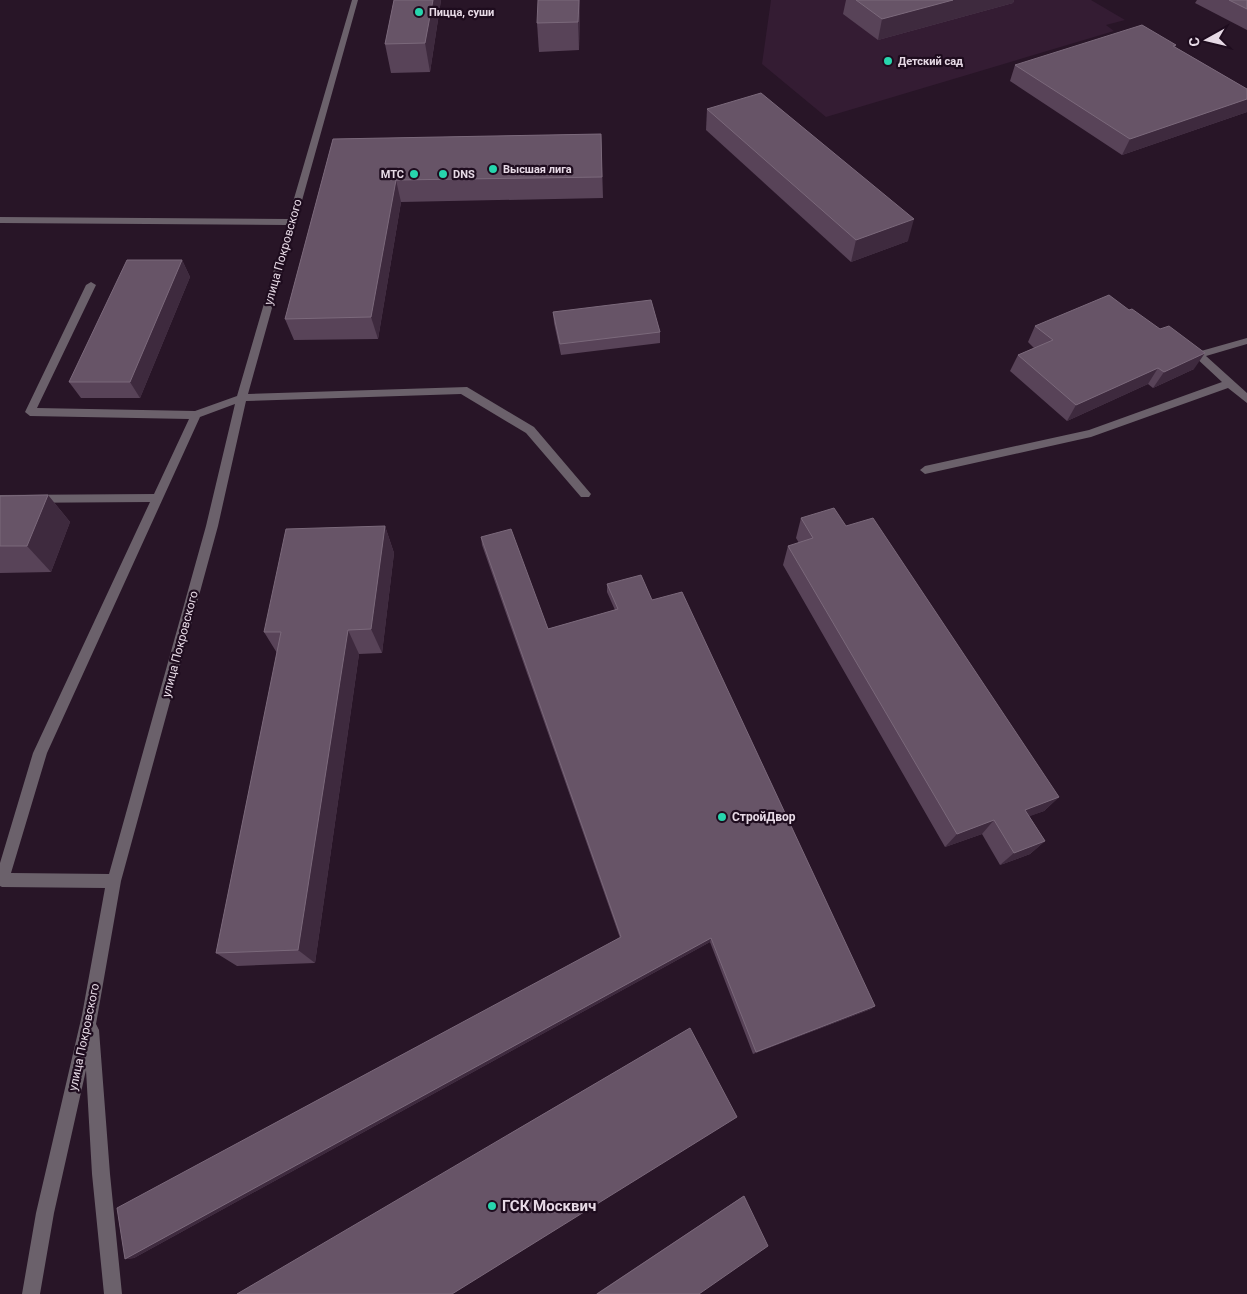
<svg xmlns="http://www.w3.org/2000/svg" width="1247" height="1294" font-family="Roboto,sans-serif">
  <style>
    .built { fill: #341c33 }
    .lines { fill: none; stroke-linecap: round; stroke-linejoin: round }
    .minor { fill: #6b616b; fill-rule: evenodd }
    .wall { fill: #584358 }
    .shaded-wall { fill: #3e2a3e }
    .building { fill: #675467; stroke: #7b697b }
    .poi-dot { fill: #27d5ad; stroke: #1e0c1e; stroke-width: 2 }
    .labels { text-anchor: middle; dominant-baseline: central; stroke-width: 4.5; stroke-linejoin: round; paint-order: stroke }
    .far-poi-label { font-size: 11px; font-weight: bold; fill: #e7dae6; stroke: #1e0c1e; text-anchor: start }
    .street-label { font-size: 12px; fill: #e7dae6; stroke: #1e0c1e }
    .poi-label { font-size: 12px; font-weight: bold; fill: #e7dae6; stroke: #1e0c1e; text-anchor: start }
    .near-poi-label { font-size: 15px; font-weight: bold; fill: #e7dae6; stroke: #1e0c1e; text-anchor: start }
  </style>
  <rect width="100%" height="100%" fill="#281527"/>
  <!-- built -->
  <path class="built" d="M771,0H1091L1125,20L1106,25L1114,31L826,117L762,64Z"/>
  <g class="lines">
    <!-- minor -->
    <g class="minor">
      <path d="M352,0H358L248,394L467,387L534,427L591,494L589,497H581L526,433L461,394L246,401L218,526L121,881L96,1024L99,1030L110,1174L122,1294H104L92,1174L86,1070L54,1213L40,1294H22L36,1213L82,1015L105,888L2,887L0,886V863L33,753L150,502L0,503V495L154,494L189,419L30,416L25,412L86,285L91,282L96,285L37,408L195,411L237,396L287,225L0,223V217L288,219ZM235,404L206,526L109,874L11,873L47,753L200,417Z"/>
      <path d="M1247,338V344L1206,356L1247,393V403L1228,388L1091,437L925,474L920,470L925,466L1089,430L1222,382L1193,355L1194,353Z"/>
    </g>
  </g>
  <!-- wall -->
  <g class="wall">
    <path d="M394,0H441L430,72L391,73L385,44Z"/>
    <path d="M580,0L579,50L539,52L537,23Z"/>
    <path d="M846,0H1014L1013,3L878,40L843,14Z"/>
    <path d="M1197,0H1247V30L1195,3Z"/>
    <path d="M1176,45L1175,47L1247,89V112L1122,155L1010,81L1015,65Z"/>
    <path d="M707,109L908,241L851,262L706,130Z"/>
    <path d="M601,134L603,198L401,202L378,339L294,340L285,319L333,139Z"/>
    <path d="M182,260L190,277L140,398H81L69,382Z"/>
    <path d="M553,312L660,332V343L561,355L554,323Z"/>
    <path d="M1035,326L1194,369L1153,388L1148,384L1067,421L1010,371L1018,355L1034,348L1028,342Z"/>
    <path d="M48,495L70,522L51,572L0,573V496Z"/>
    <path d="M801,518L846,526L1059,797L1044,811L1029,816L1045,841L1030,854L1000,865L982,834L945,847L783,565L788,546L799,543L796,538Z"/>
    <path d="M385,526L394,553L382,653L359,654L315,963L237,966L216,953L277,653L264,632Z"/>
    <path d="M481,537L548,629L615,610L607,592V584L652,600L875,1006L871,1009L753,1054L710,942L134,1258L125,1259L620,938L482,545Z"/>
    <path d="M744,1196L699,1294H596L742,1197Z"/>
  </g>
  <!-- shaded-wall -->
  <g class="shaded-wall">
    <path d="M433,0H441L430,72L425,43Z"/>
    <path d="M579,0H580L579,50L578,22Z"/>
    <path d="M953,0H1014L1013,3L878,40L882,19Z"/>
    <path d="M1247,99V112L1122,155L1130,139Z"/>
    <path d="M396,180L401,202L378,339L371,317Z"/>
    <path d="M914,219L908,241L851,262L856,240Z"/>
    <path d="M182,260L190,277L140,398L130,382Z"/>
    <path d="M1205,353L1194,369L1153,388L1164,372Z"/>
    <path d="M1158,368L1148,384L1067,421L1076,405Z"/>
    <path d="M48,495L70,522L51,572L27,546Z"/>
    <path d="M385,526L394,553L382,653L371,629Z"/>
    <path d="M348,630L359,654L315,963L298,950Z"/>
    <path d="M1059,797L1044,811L1011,823L1025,810Z"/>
    <path d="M994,820L982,834L945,847L957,834Z"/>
    <path d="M1045,841L1030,854L1000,865L1014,853Z"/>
    <path d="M711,938L710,942L134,1258L125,1259Z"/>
    <path d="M875,1006L871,1009L753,1054L756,1052Z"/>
  </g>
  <!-- building -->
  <g class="building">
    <path d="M394,0H433L425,43L385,44Z"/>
    <path d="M538,0H579L578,22L537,23Z"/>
    <path d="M856,0H953L882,19Z"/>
    <path d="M1229,0H1247V9Z"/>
    <path d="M1142,25L1176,45L1173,46L1247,89V99L1130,139L1015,65Z"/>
    <path d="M761,93L914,219L856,240L707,109Z"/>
    <path d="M601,134L602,177L396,180L371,317L285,319L333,139Z"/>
    <path d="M127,260H182L130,382H69Z"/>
    <path d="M1109,295L1129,310L1132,309L1160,329L1169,326L1205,353L1164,372L1158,368L1076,405L1018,355L1053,340L1035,326Z"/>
    <path d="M651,300L660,332L560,344L553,312Z"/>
    <path d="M48,495L27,546H0V496Z"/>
    <path d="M834,508L846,526L873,518L1059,797L1025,810L1045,841L1014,853L994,820L957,834L788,546L813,538L801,518Z"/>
    <path d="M385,526L371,629L348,630L298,950L216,953L281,632H264L286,529Z"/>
    <path d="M511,529L548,629L618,609L607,584L641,575L652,600L682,592L875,1006L756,1052L711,938L125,1259L117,1208L621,937L481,537Z"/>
    <path d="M690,1028L737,1117L452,1294H237Z"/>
    <path d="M744,1196L768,1246L699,1294H597Z"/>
  </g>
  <!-- markers -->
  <g class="poi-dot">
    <circle cx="419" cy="12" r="5"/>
    <circle cx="888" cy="61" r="5"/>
    <circle cx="493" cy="169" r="5"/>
    <circle cx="414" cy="174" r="5"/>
    <circle cx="443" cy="174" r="5"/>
    <circle cx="722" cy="817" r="5"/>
    <circle cx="492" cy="1206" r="5"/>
  </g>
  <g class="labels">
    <!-- far-poi labels -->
    <g class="far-poi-label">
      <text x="429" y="12">Пицца, суши</text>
      <text x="898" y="61">Детский сад</text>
      <text x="503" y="169">Высшая лига</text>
      <text x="404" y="174" text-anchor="end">МТС</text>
      <text x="453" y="174">DNS</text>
    </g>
    <!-- street labels -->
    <g class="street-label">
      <text transform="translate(283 252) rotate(-74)">улица Покровского</text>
      <text transform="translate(180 644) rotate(-75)">улица Покровского</text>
      <text transform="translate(84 1037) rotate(-78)">улица Покровского</text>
    </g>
    <!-- poi labels -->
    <g class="poi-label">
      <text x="732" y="817">СтройДвор</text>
    </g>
    <!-- near-poi labels -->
    <g class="near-poi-label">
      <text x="502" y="1206">ГСК Москвич</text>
    </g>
  </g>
  <!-- north arrow -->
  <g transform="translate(1207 40) rotate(262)" stroke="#1e0c1e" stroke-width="4" paint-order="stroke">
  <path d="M0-4L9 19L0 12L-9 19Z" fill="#e7dae6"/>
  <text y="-8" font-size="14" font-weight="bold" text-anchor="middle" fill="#e7dae6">С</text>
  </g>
</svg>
